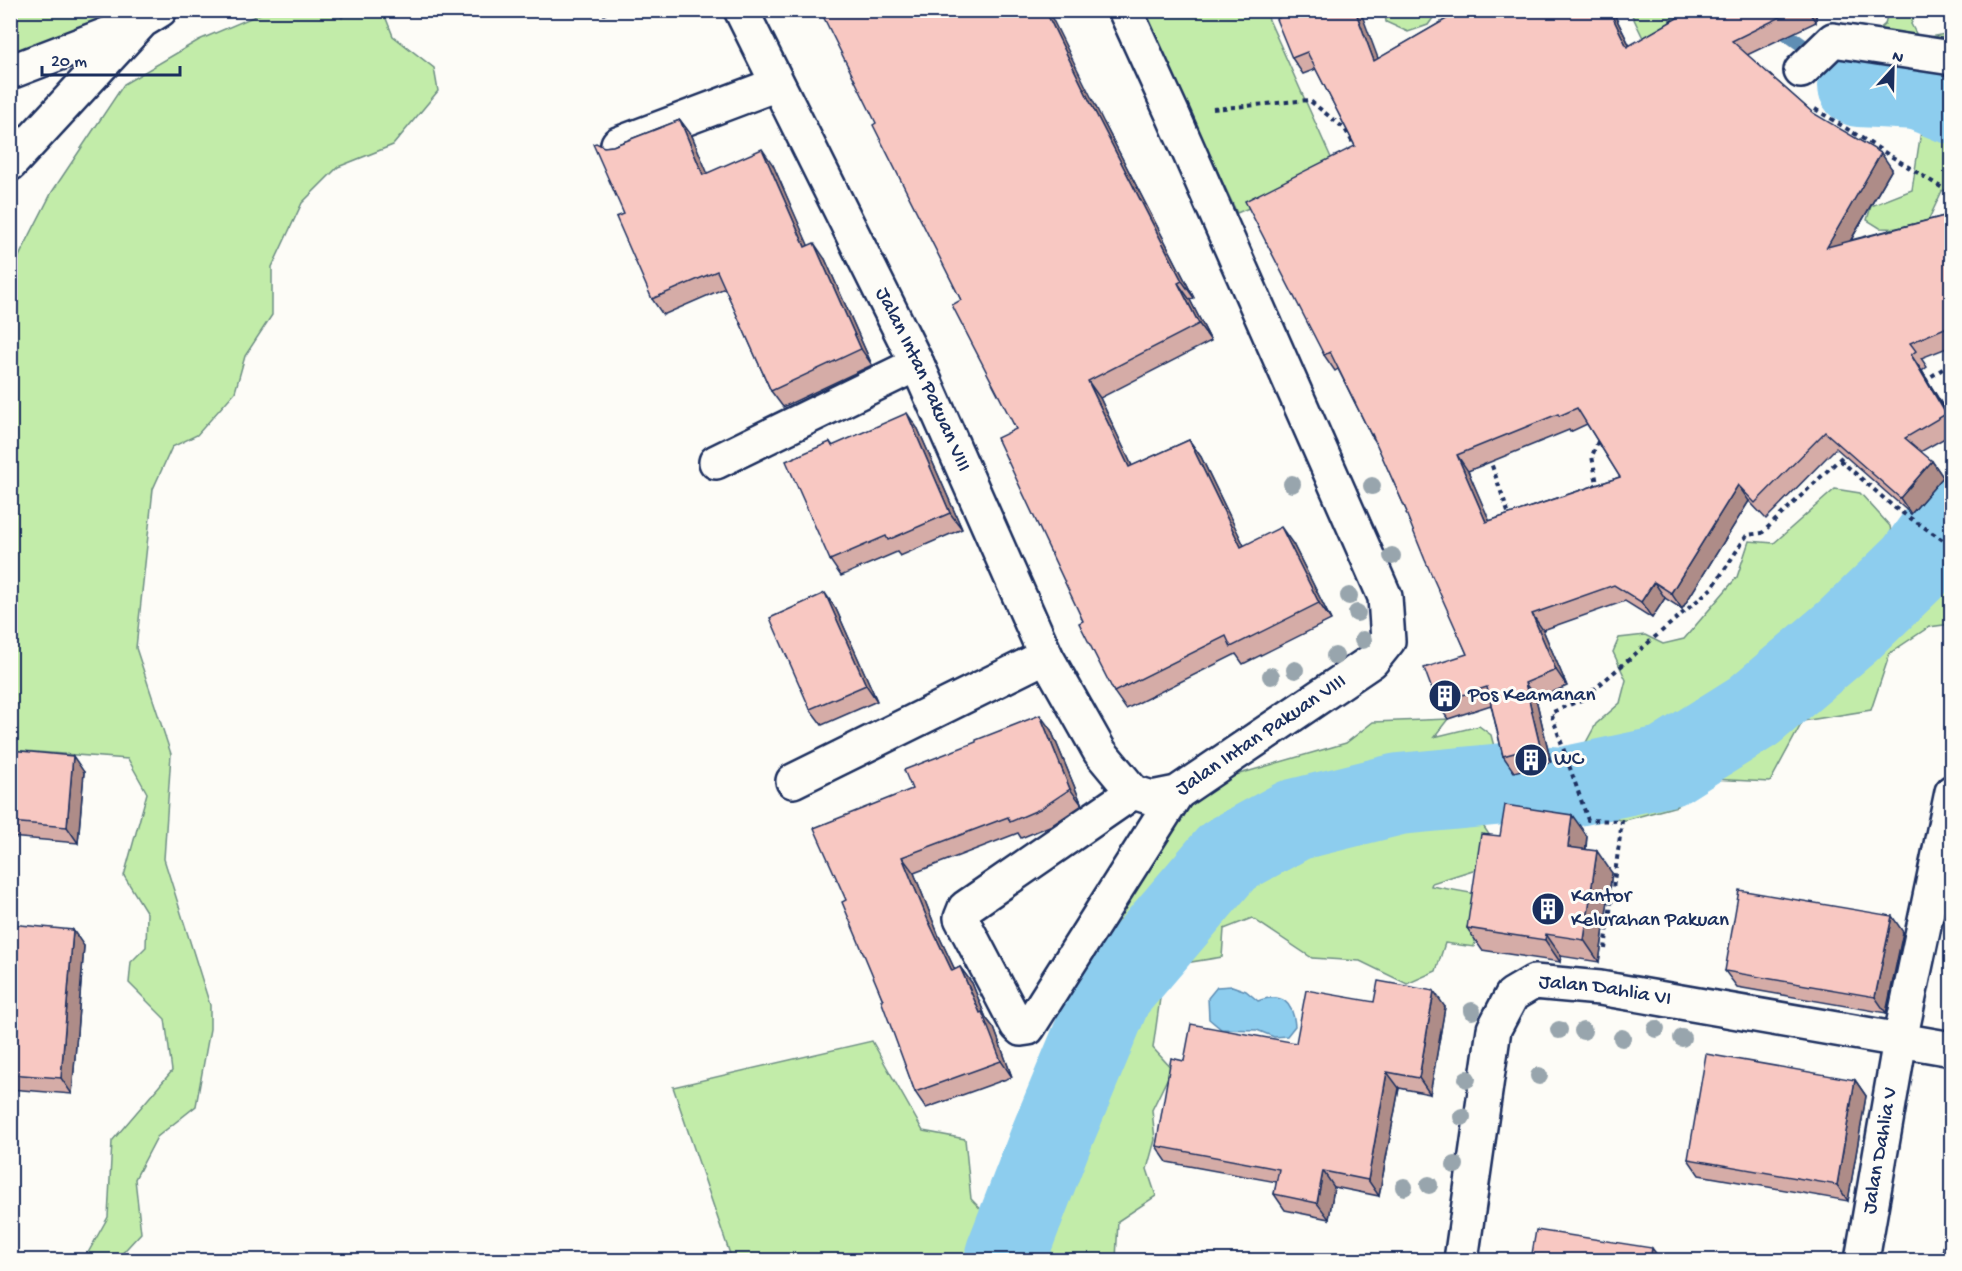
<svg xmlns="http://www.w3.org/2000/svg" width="1962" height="1271" font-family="'Gochi Hand',sans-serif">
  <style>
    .green { fill: #c2eca9; stroke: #6e8e84; stroke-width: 1.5 }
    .water { fill: #8dcdee; stroke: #5f8eb4; stroke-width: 1.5 }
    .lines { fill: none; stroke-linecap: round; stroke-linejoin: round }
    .stream { stroke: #5f8eb4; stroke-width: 14 }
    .river { stroke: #8dcdee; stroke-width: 82 }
    .minor-casing { stroke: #1b2f5e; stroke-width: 38 }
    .path { stroke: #1b2f5e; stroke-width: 4; stroke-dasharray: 4.5 4.5; stroke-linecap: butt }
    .minor { stroke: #fdfcf7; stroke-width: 33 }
    .tree { fill: #98a5ad }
    .wall { fill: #d5aca7; stroke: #1b2f5e; stroke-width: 1.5; fill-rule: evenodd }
    .shaded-wall { fill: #ae8c88; stroke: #1b2f5e; stroke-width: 1.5 }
    .building { fill: #f8c8c2; stroke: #1b2f5e; stroke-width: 1.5; fill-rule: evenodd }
    .labels { text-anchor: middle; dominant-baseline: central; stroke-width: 6; stroke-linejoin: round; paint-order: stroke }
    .street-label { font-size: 21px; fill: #1b2f5e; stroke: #fdfcf7 }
    .poi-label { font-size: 21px; fill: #1b2f5e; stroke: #fdfcf7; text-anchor: start }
  </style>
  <rect width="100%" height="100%" fill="#fdfcf7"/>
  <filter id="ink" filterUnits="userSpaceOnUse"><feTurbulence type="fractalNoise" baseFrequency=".0167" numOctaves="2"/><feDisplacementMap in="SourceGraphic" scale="12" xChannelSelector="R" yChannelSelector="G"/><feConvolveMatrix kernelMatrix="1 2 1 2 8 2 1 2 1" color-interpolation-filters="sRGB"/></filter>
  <g filter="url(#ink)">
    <!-- green -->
    <g class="green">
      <path d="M11,11H122L96,42L11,83Z"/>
      <path d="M267,11H336L342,18L347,11H383L393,36L434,68L438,91L393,145L338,167L302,203L272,267V315L245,356L235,392L197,435L172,447L153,489L136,648L171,754L164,859L210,1005V1029L196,1106L157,1137L135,1179L141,1233L116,1260H84L108,1217L112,1141L172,1071L165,1019L129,983L131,962L146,947L147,913L124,876L147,793L128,759L11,750L10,274L52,192L124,84L199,40Z"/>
      <path d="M1143,11H1265L1337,171L1237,213Z"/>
      <path d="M1385,11V10L1438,11L1428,25L1408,32L1386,22Z"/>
      <path d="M1630,11H1710L1646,44Z"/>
      <path d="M1888,11H1917L1911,24L1919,39L1951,33V187L1942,191L1927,223L1912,229L1880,228L1867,220L1871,206L1912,190L1921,131L1905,107L1864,95L1846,70L1849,56L1885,24Z"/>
      <path d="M1835,489L1860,493L1890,526L1893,544L1880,576L1887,583L1904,588L1935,558L1950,554L1951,624L1929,627L1890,653L1871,710L1803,721L1770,782L1710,779L1677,806L1622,821L1592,810L1576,775L1577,759L1596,724L1620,703L1626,680L1613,652L1619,638L1645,635L1663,644L1684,639L1737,577L1749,541L1774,543Z"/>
      <path d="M1448,719L1434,737L1479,726L1491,735L1504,784L1478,802V818L1494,842L1479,868L1432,883L1431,886L1482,895L1474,947L1445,943L1436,971L1407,984L1360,961L1312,958L1252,918L1224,929L1222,957L1173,965L1163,977L1153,1048L1172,1069L1152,1110L1155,1140L1147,1169L1156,1196L1118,1221L1116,1260H732L673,1087L872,1041L923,1131L965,1139L971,1199L1000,1229L1017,1182L1046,1143L1037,1071L1061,1013L1070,960L1120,857L1208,783L1346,743L1373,722Z"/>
    </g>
    <!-- water -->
    <path class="water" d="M1232,986L1246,991L1258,1001C1282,992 1293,1002 1295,1026L1287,1036L1274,1037L1257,1030L1221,1029L1209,1019L1208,998L1217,987Z"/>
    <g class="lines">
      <!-- stream -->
      <path class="stream" d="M1766,10L1770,22L1859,86"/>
      <!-- river -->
      <g class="river">
        <path d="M1859,86L1918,89L1952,103"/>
        <path d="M1006,1260V1255L1052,1136L1112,992L1228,856L1294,820L1399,794L1504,784L1563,788L1667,766L1754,711L1848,631L1916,565L1952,515"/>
      </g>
      <!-- minor casing -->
      <g class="minor-casing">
        <g id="minor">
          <path id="s1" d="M741,10L917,364L1046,656L1100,752L1133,792L1152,798L1177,793L1372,661L1388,641L1385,597L1172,113L1125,10"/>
          <path d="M1801,71L1833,40L1952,58"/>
          <path d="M10,72L135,24"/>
          <path d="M618,144L777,84"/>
          <path d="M10,164L142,21L160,10"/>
          <path d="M716,462L917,364"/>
          <path d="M793,781L1046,656"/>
          <path d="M1133,792L965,908L961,918L1017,1025L1021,1029L1028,1028L1177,793"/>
          <path id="s2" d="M1461,1260L1494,1029L1512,995L1534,982L1600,988L1952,1049"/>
          <path id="s3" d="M1862,1260L1900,1040L1952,792"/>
        </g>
      </g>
      <!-- path -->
      <g class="path">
        <path d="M1670,10L1672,26"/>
        <path d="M1213,109L1309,100L1345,129L1357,150"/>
        <path d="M1815,109L1952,194"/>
        <path d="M1924,381L1952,363"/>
        <path d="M1489,457L1510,518"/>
        <path d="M1840,460L1895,508L1952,546"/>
        <path d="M1593,487L1597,484L1592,456L1599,439"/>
        <path d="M1605,949L1622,821L1588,820L1551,713L1583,699L1713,587L1747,535L1762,533L1846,453"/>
      </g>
      <!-- minor -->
      <use href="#minor" class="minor"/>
    </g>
    <!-- trees -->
    <g class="tree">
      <circle cx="1292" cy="484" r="9"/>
      <circle cx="1372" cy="486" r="9"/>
      <circle cx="1392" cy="556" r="9"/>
      <circle cx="1349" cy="596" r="9"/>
      <circle cx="1357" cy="613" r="9"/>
      <circle cx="1363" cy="640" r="9"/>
      <circle cx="1335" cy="656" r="9"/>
      <circle cx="1295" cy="670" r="9"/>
      <circle cx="1271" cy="676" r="9"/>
      <circle cx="1472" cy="1011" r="9"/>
      <circle cx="1656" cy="1029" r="9"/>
      <circle cx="1559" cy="1030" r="9"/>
      <circle cx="1583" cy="1031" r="9"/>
      <circle cx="1622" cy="1038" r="9"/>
      <circle cx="1682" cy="1038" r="9"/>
      <circle cx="1539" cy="1076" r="9"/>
      <circle cx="1467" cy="1079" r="9"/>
      <circle cx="1462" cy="1117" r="9"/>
      <circle cx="1455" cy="1165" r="9"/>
      <circle cx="1429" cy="1185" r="9"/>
      <circle cx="1404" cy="1187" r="9"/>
    </g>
    <!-- wall -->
    <g class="wall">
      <path d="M601,10H613L604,15Z"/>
      <path d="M1297,10L1378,59L1462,10H1612L1630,46L1691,10H1816V22L1747,55L1813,113L1892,169L1851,240L1952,214V346L1921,358L1927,367L1922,371L1952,421V434L1920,452L1932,461L1943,477L1911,514L1836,448L1766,519L1749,501L1682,609L1665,598L1652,618L1625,601L1543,630L1567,686L1536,699L1551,762L1514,772L1503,756L1491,705L1448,719L1437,703L1467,654L1407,512L1376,442L1371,435L1338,369L1335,371L1324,355L1355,146L1316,69L1303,74L1292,58ZM1587,424L1620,477L1489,521L1468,471L1569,430L1570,432Z"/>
      <path d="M680,120L692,136L707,173L773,165L808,246L825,259L872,365L783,407L771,391L725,288L663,315L652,299L624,214L604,147L613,146Z"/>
      <path d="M876,123H1104L1194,298L1190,300L1211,341L1100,398L1132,466L1189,440L1201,457L1244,546L1293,544L1331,620L1243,664L1236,654L1126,709L1114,692L1083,621L1016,429L961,300Z"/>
      <path d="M918,429L962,529L900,556L897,552L841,576L830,560V442L833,446Z"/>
      <path d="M836,609L877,701L822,725L810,709Z"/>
      <path d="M1051,730L1082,805L1052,825L1021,838L1018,833L914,873L938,934L955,970L960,967L972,983L986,1018L994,1028L1012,1077L926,1108L915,1092L883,1000L846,900L912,789Z"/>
      <path d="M10,750L84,772L78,843L10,837Z"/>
      <path d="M1500,836H1587L1586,849L1612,873L1599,962L1561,956L1560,962L1482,950L1467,928Z"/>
      <path d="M10,924L84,946L72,1094L10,1089Z"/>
      <path d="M1903,932L1886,1013L1737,987L1725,971Z"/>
      <path d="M1374,1002L1445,1007L1430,1094L1399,1088L1379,1196L1334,1187L1329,1219L1285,1210L1274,1194L1277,1182L1167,1162L1156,1146L1296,1043Z"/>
      <path d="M1855,1080L1866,1096L1848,1201L1699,1175L1688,1159Z"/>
    </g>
    <!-- shaded-wall -->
    <g class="shaded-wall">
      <path d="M1045,10H1048L1104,123L1194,298L1182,281L1092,106Z"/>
      <path d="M1355,10H1360L1385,77L1374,61Z"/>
      <path d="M1609,10H1612L1638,63L1627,47Z"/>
      <path d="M1807,10H1816V22Z"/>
      <path d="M680,120L692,136L715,191L703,175Z"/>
      <path d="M762,149L773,165L816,263L805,247Z"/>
      <path d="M1881,153L1892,169L1838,262L1827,247Z"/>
      <path d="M814,243L825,259L872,365L861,349Z"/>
      <path d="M1178,283L1190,300L1211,341L1199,324Z"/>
      <path d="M1911,355L1922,371L1952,422L1946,414Z"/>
      <path d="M1088,381L1100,398L1141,485L1129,467Z"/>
      <path d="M907,413L918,429L962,529L950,513Z"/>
      <path d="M1189,440L1201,457L1253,564L1241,547Z"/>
      <path d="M1457,455L1468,471L1497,538L1486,522Z"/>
      <path d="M1932,461L1943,477L1911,514L1900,498Z"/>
      <path d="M1738,485L1749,501L1682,609L1671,593Z"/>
      <path d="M1281,527L1293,544L1331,620L1319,603Z"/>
      <path d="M1654,582L1665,598L1652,618L1641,602Z"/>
      <path d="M825,593L836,609L877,701L866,685Z"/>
      <path d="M1532,614L1543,630L1567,686L1556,670Z"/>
      <path d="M1525,683L1536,699L1551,762L1540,746Z"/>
      <path d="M1040,715L1051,730L1082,805L1070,789Z"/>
      <path d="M73,756L84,772L78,843L67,827Z"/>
      <path d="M1572,815L1587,836L1583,868L1568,847Z"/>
      <path d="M1597,851L1612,873L1599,962L1584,940Z"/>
      <path d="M902,857L914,873L938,934L963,987L952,971L927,918Z"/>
      <path d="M1892,916L1903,932L1886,1013L1875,997Z"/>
      <path d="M73,930L84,946L72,1094L61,1078Z"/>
      <path d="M1546,934L1561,956L1560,962L1545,940Z"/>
      <path d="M960,967L972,983L986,1018L994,1028L1012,1077L1001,1061Z"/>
      <path d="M1434,991L1445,1007L1430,1094L1419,1078Z"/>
      <path d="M1387,1072L1399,1088L1379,1196L1368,1180Z"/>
      <path d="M1855,1080L1866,1096L1848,1201L1837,1185Z"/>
      <path d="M1323,1171L1334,1187L1329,1219L1317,1203Z"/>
      <path d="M1652,1248L1661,1260H1650Z"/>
    </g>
    <!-- building -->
    <g class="building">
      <path d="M820,10H1045L1092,106L1182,281L1178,283L1199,324L1088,381L1129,467L1189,440L1241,547L1281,527L1319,603L1231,647L1226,636L1114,692L1079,623L1083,621L997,438L1016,429L952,305L961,300L873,125L876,123Z"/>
      <path d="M1297,10H1355L1374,61L1462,10H1609L1627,47L1691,10H1795L1732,41L1813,113L1881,153L1827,247L1952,214V325L1910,343L1916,351L1911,355L1946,414L1905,438L1932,461L1900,498L1825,432L1755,503L1738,485L1671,593L1654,582L1641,602L1614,585L1532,614L1556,670L1525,683L1540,746L1503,756L1487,687L1437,703L1424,668L1467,654L1425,560L1406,513L1407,512L1372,434L1371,435L1330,352L1324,355L1245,201L1355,146L1307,52L1292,58L1276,19ZM1577,408L1620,477L1486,522L1457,455L1558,414L1559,416Z"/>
      <path d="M680,120L703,175L762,149L805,247L814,243L861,349L771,391L717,271L652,299L616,217L624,214L593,144L596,143L604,147L613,146Z"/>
      <path d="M907,413L950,513L888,540L886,536L830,560L786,461L830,442L832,446Z"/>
      <path d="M825,593L866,685L810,709L770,618Z"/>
      <path d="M1040,715L1070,789L1040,809L1010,822L1008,817L902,857L927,918L952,971L960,967L980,1013L982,1012L1001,1061L915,1092L881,1000H883L842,902L846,900L814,828L912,789L904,770L976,742V740Z"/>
      <path d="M10,750L73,756L67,827L10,822Z"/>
      <path d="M1505,805L1572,815L1568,847L1597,851L1584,940L1546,934L1545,940L1467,928L1481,834L1500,836Z"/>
      <path d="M1739,890L1892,916L1875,997L1725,971Z"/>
      <path d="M10,924L73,930L61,1078L10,1074Z"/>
      <path d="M1378,981L1434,991L1419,1078L1387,1072L1368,1180L1323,1171L1317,1203L1274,1194L1279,1169L1156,1146L1171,1058L1184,1061L1191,1024L1296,1043L1306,990L1374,1002Z"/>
      <path d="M1706,1054L1855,1080L1837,1185L1688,1159Z"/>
      <path d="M1947,1222L1952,1223V1260H1941Z"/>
      <path d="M1536,1230L1652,1248L1650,1260H1652H1531Z"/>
    </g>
  </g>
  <!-- icons -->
  <defs>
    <g id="building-disc" transform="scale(1.725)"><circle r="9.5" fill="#1b2f5e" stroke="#fdfcf7"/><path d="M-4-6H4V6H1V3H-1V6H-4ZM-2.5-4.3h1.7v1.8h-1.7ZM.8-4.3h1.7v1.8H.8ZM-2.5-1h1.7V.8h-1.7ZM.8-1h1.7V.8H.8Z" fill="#fff"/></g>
  </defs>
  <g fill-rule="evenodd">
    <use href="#building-disc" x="1445" y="696"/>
    <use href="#building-disc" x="1531" y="760"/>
    <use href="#building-disc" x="1548" y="909"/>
  </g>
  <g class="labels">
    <!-- street labels -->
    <g class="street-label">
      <text stroke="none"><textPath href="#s1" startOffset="412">Jalan Intan Pakuan VIII</textPath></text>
      <text stroke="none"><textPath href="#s1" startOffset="1024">Jalan Intan Pakuan VIII</textPath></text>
      <text stroke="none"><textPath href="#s2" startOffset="369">Jalan Dahlia VI</textPath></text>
      <text stroke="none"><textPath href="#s3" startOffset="111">Jalan Dahlia V</textPath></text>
    </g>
    <!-- poi labels -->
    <g class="poi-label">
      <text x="1468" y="696">Pos Keamanan</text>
      <text x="1554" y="760">WC</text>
      <text x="1571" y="897">Kantor<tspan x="1571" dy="24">Kelurahan Pakuan</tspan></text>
    </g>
  </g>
  <!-- margin -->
  <rect width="1962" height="1271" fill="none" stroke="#fdfcf7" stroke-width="36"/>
  <rect x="18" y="18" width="1926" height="1235" fill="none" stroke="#1b2f5e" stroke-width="2" filter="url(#ink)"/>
  <!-- north arrow -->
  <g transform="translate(1893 69) rotate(22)" stroke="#fdfcf7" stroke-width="4.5" paint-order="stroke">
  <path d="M0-4.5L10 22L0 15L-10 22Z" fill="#1b2f5e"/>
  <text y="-9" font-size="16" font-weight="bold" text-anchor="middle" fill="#1b2f5e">N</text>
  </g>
  <!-- scale -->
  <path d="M42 66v9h138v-9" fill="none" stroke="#1b2f5e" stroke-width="3"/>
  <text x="51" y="66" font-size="18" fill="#1b2f5e" stroke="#fdfcf7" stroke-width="4.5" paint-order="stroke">20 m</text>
</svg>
